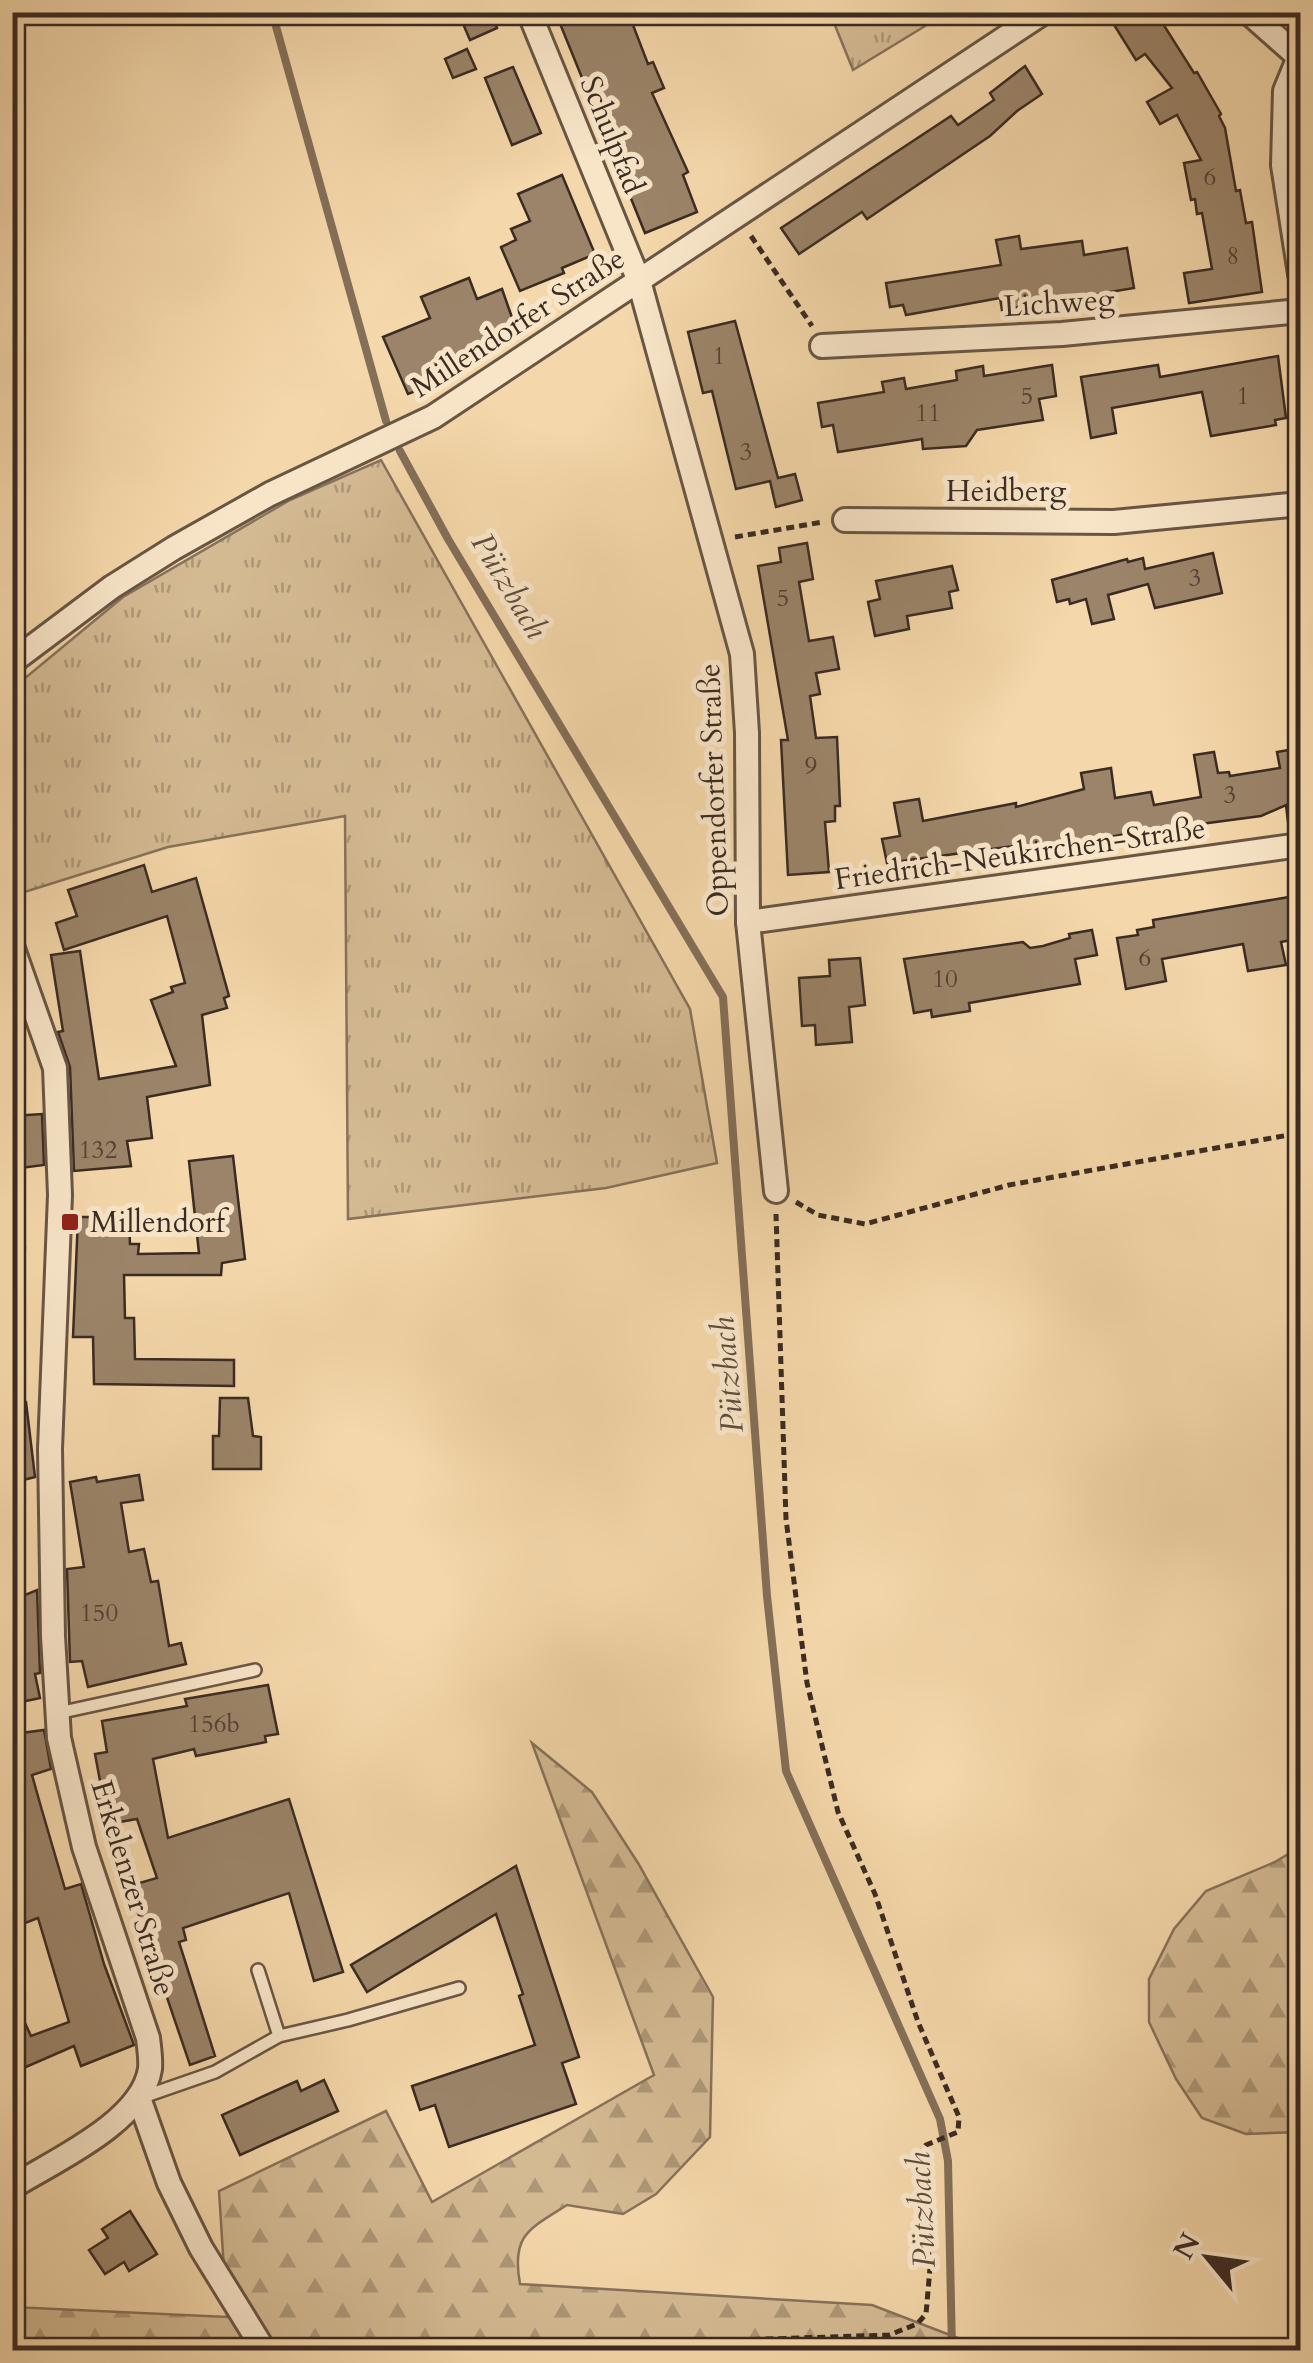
<svg xmlns="http://www.w3.org/2000/svg" width="1313" height="2363" font-family="Cardo,serif">
  <style>
    .grass { fill: url(#grass-tufts); stroke: #87725b; stroke-width: 2.5 }
    .forest { fill: url(#forest-firs); stroke: #87725b; stroke-width: 2.5 }
    .lines { fill: none; stroke-linecap: round; stroke-linejoin: round }
    .stream { stroke: #846f58; stroke-width: 8 }
    .building { fill: #9b8469; stroke: #3a2b23; stroke-width: 2.5 }
    .lane-casing { stroke: #685645; stroke-width: 16 }
    .street-casing { stroke: #685645; stroke-width: 28 }
    .path { stroke: #3a2b23; stroke-width: 5; stroke-dasharray: 8 5; stroke-linecap: butt }
    .lane { stroke: #f8e5c8; stroke-width: 11 }
    .street { stroke: #f8e5c8; stroke-width: 22 }
    .poi-dot { fill: #8f2418; stroke: #f8e5c8; stroke-width: 4 }
    .labels { text-anchor: middle; dominant-baseline: central; stroke-width: 10; stroke-linejoin: round; paint-order: stroke }
    .number-label { font-size: 25px; fill: #524134 }
    .street-label { font-size: 30px; fill: #3a2b23; stroke: #f8e5c8 }
    .poi-label { font-size: 30px; fill: #3a2b23; stroke: #f8e5c8; text-anchor: start }
    .water-label { font-size: 32px; font-style: italic; fill: #5f4d3e; stroke: #f8e5c8 }
  </style>
  <defs>
    <pattern id="grass-tufts" width="24" height="20" patternUnits="userSpaceOnUse" patternTransform="scale(2.5)"><rect width="24" height="20" fill="#d4ba93"/><path d="M3 7l-1-3M5 7V3M7 7l1-3M15 17l-1-3M17 17v-4M19 17l1-3" fill="none" stroke="#ad9778"/></pattern>
    <pattern id="forest-firs" width="22" height="20" patternUnits="userSpaceOnUse" patternTransform="scale(2.5)"><rect width="22" height="20" fill="#d4ba93"/><path d="M5 1l3.5 6h-7zM16 11l3.5 6h-7z" fill="#ad9778"/></pattern>
  </defs>
  <rect width="100%" height="100%" fill="#f4d7aa"/>
  <filter id="stains"><feTurbulence type="fractalNoise" baseFrequency=".002" numOctaves="4"/><feColorMatrix values="0 0 0 0 .2 0 0 0 0 .09 0 0 0 0 .02 0 0 0 .5 -.17"/></filter>
  <radialGradient id="worn" r=".72"><stop offset=".6" stop-color="#630" stop-opacity="0"/><stop offset="1" stop-color="#630" stop-opacity=".3"/></radialGradient>
  <!-- grass -->
  <g class="grass">
    <path d="M830,13H926L930,23L853,70Z"/>
    <path d="M381,460L690,1009L717,1163L606,1188L348,1219L345,816L168,847L15,895L13,891V688L123,597L290,500Z"/>
    <path d="M25,1248L15,1390L13,1391V1250Z"/>
  </g>
  <!-- forest -->
  <g class="forest">
    <path d="M532,1743L592,1792L638,1863L713,1997L710,2137L656,2194L623,2214L567,2205C529,2229 511,2235 520,2284L872,2305L963,2340L980,2350H13V2307L227,2317L219,2191L386,2111L432,2202L654,2075Z"/>
    <path d="M1300,1847V2132L1246,2134L1202,2118L1176,2079L1149,2022V1979L1174,1929L1206,1891L1275,1862Z"/>
  </g>
  <g class="lines">
    <!-- stream -->
    <g class="stream">
      <path d="M272,12L386,421"/>
      <path d="M400,451L448,539L723,997L767,1596L786,1771L940,2119L948,2161L952,2350"/>
    </g>
  </g>
  <!-- building -->
  <g class="building">
    <path d="M458,12H491L497,28L470,40Z"/>
    <path d="M578,12H628L648,64L653,62L664,88L652,93L688,172L683,175L697,212L645,233L559,21Z"/>
    <path d="M1106,12H1152L1160,19L1194,73L1197,72L1221,114L1219,116L1225,128L1236,191L1240,190L1246,223L1252,222L1262,292L1189,303L1184,273L1212,269L1202,213L1197,214L1195,199L1191,200L1184,163L1201,160L1177,115L1160,124L1147,102L1172,88L1145,54L1136,60Z"/>
    <path d="M467,49L476,69L453,78L445,59Z"/>
    <path d="M1025,66L1042,94L1017,111L990,136L867,219L862,212L799,254L781,228L951,116L958,125L994,100L990,93Z"/>
    <path d="M513,67L541,133L512,145L485,78Z"/>
    <path d="M562,175L595,254L562,268L564,273L520,291L501,247L516,240L511,229L530,221L518,194Z"/>
    <path d="M1019,236L1021,249L1082,241L1084,255L1127,248L1134,288L1002,310L1000,298L906,315L903,305L890,307L886,283L1001,265L996,240Z"/>
    <path d="M469,278L477,299L502,289L516,329L470,346L475,356L428,376L432,385L408,394L383,337L430,318L421,297Z"/>
    <path d="M735,321L778,478L795,474L802,500L776,507L770,481L736,489L712,391L703,393L688,332Z"/>
    <path d="M1278,356L1286,418L1275,420L1276,425L1211,436L1202,392L1112,408L1116,433L1091,438L1081,377L1158,365L1160,377Z"/>
    <path d="M1052,365L1056,396L1039,399L1043,420L977,430L966,446L923,449L922,439L838,452L833,425L822,427L818,403L884,392L882,382L904,378L906,389L957,380L956,371L972,368L983,366L984,376Z"/>
    <path d="M807,543L813,579L799,582L809,641L833,637L839,669L816,673L820,694L810,696L816,738L837,737L840,806H835V821L825,822L829,872L788,875L781,740H788L758,566L781,562L779,548Z"/>
    <path d="M1213,553L1222,593L1155,608L1148,584L1108,595L1114,619L1092,624L1086,599L1070,604L1069,599L1057,602L1052,580L1127,559L1128,562L1143,558L1145,569Z"/>
    <path d="M952,566L958,590L949,592L952,608L907,616L909,629L875,636L868,602L880,599L876,581Z"/>
    <path d="M1300,748V821L1288,822L1286,805L1261,816L1125,834L1023,855L1021,845L887,863L882,839L900,836L894,803L919,799L923,821L1016,803V807L1084,789L1081,773L1111,768L1115,798L1151,792L1154,805L1201,797L1194,755L1214,752L1218,773L1229,772L1230,776L1280,768L1277,752Z"/>
    <path d="M144,865L152,892L196,878L229,996L224,998L227,1008L202,1015L210,1085L147,1097L152,1138L127,1141L131,1166L74,1171L70,1067L58,1032L63,1031L51,955L80,951L99,1079L176,1066L151,1000L173,992L171,987L185,983L167,916L64,950L56,923L77,916L68,890Z"/>
    <path d="M1289,897L1296,939L1281,942L1286,965L1248,971L1243,944L1162,959L1166,981L1126,989L1117,938L1138,935L1137,930L1154,927L1153,920Z"/>
    <path d="M1092,930L1097,955L1075,959L1080,984L969,1003L970,1011L932,1017L931,1010L914,1013L904,959L1023,942L1030,948L1043,946L1070,938L1069,934Z"/>
    <path d="M860,958L865,1005L849,1007L852,1042L816,1045L815,1025L802,1026L799,978L830,976L829,960Z"/>
    <path d="M42,1114L44,1165L12,1169V1116Z"/>
    <path d="M233,1156L245,1259L222,1263L221,1275H124L125,1318H134L135,1359L234,1360V1386L94,1384L93,1337H73L78,1217H129L130,1244H139L138,1254L199,1253L189,1161Z"/>
    <path d="M220,1398H248L253,1436L261,1437V1469H213V1436H219Z"/>
    <path d="M26,1402L35,1477L12,1483V1403Z"/>
    <path d="M139,1475L143,1500L121,1503L129,1552L144,1549L151,1582L158,1581L169,1646L181,1643L186,1664L88,1687L82,1661L70,1662L67,1569L84,1567L70,1482L96,1477L97,1482Z"/>
    <path d="M37,1590L40,1673L35,1674L40,1698L12,1704V1646L23,1645L20,1597Z"/>
    <path d="M268,1685L278,1734L265,1736L266,1742L196,1756L194,1749L153,1759L168,1838L289,1799L343,1972L314,1981L289,1893L183,1928L186,1940L179,1942L215,2056L190,2065L129,1886L157,1878L137,1819L114,1823L112,1811L106,1813L95,1754L107,1752L102,1721L187,1706L185,1699Z"/>
    <path d="M20,1727L21,1733L44,1730L51,1769L32,1775L41,1807L65,1889L81,1884L104,1964L134,2045L81,2066L74,2046L12,2073V1995L31,2036L69,2022L38,1918L12,1928V1728Z"/>
    <path d="M516,1866L579,2057L562,2063L576,2104L449,2147L435,2105L420,2110L412,2086L535,2045L519,1996L523,1994L496,1914L367,1992L351,1965Z"/>
    <path d="M324,2080L338,2111L240,2155L222,2115L297,2081L301,2091Z"/>
    <path d="M130,2211L157,2254L129,2271L124,2262L105,2274L89,2250L108,2238L102,2229Z"/>
  </g>
  <g class="lines">
    <!-- lane casing -->
    <g class="lane-casing">
      <g id="lane">
        <path d="M58,1713L255,1670"/>
        <path d="M279,2036L348,2020L459,1988"/>
        <path d="M143,2097L215,2072L279,2036L258,1970"/>
      </g>
    </g>
    <!-- street casing -->
    <g class="street-casing">
      <g id="street">
        <path d="M529,12L639,281L742,654L747,733L748,922L776,1191"/>
        <path d="M1248,12L1300,58"/>
        <path d="M1299,57L1285,91L1283,165L1300,274"/>
        <path d="M822,346L1062,334L1300,311"/>
        <path d="M845,520L1114,522L1300,504"/>
        <path d="M12,662L112,587L174,548L270,494L433,417L1044,12"/>
        <path d="M748,922L1300,845"/>
        <path d="M12,946L55,1068L60,1195L50,1449L53,1636L59,1738L84,1847L148,2038C149,2047 151,2059 150,2069C142,2122 54,2161 12,2187"/>
        <path d="M139,2098L169,2183L201,2248L264,2350"/>
      </g>
    </g>
    <!-- path -->
    <g class="path">
      <path d="M751,236L812,326"/>
      <path d="M735,537L823,522"/>
      <path d="M796,1202L818,1215L865,1224L1009,1185L1300,1133"/>
      <path d="M720,2346L748,2350"/>
      <path d="M337,2350L611,2341L712,2345L739,2340L889,2335L917,2324L926,2314L930,2268L920,2153L926,2145L958,2132L959,2117L918,2022L875,1894L838,1812L807,1683L786,1519L776,1214"/>
    </g>
    <!-- lane -->
    <use href="#lane" class="lane"/>
    <!-- street -->
    <use href="#street" class="street"/>
  </g>
  <!-- markers -->
  <rect class="poi-dot" x="60" y="1212" width="20" height="20" rx="5"/>
  <g class="labels">
    <!-- number labels -->
    <g class="number-label">
      <text x="1210" y="177">6</text>
      <text x="1233" y="256">8</text>
      <text x="719" y="356">1</text>
      <text x="1027" y="396">5</text>
      <text x="1243" y="396">1</text>
      <text x="928" y="413">11</text>
      <text x="746" y="452">3</text>
      <text x="1195" y="578">3</text>
      <text x="783" y="598">5</text>
      <text x="811" y="766">9</text>
      <text x="1230" y="795">3</text>
      <text x="1145" y="958">6</text>
      <text x="945" y="979">10</text>
      <text x="98" y="1150">132</text>
      <text x="99" y="1613">150</text>
      <text x="214" y="1724">156b</text>
    </g>
    <!-- street labels -->
    <g class="street-label">
      <text transform="translate(612 135) rotate(68)">Schulpfad</text>
      <text transform="translate(1059 303) rotate(-4)">Lichweg</text>
      <text transform="translate(518 323) rotate(-33)">Millendorfer Straße</text>
      <text x="1006" y="491">Heidberg</text>
      <text transform="translate(714 790) rotate(-92)">Oppendorfer Straße</text>
      <text transform="translate(1020 854) rotate(-8)">Friedrich-Neukirchen-Straße</text>
      <text transform="translate(133 1888) rotate(73)">Erkelenzer Straße</text>
    </g>
    <!-- poi labels -->
    <g class="poi-label">
      <text x="90" y="1222">Millendorf</text>
    </g>
    <!-- water labels -->
    <g class="water-label">
      <text transform="translate(509 586) rotate(59)">Pützbach</text>
      <text transform="translate(728 1375) rotate(-95)">Pützbach</text>
      <text transform="translate(922 2210) rotate(-93)">Pützbach</text>
    </g>
  </g>
  <!-- margin -->
  <rect width="1313" height="2363" fill="none" stroke="#f4d7aa" stroke-width="50"/>
  <rect x="15" y="15" width="1283" height="2333" fill="none" stroke="#3a2b23" stroke-width="5"/>
  <rect x="25" y="25" width="1263" height="2313" fill="none" stroke="#3a2b23" stroke-width="2.5"/>
  <!-- north arrow -->
  <g transform="translate(1208 2258) rotate(299)" stroke="#f8e5c8" stroke-width="8" paint-order="stroke">
  <path d="M0-8L18 38L0 25L-18 38Z" fill="#3a2b23"/>
  <text y="-15" font-size="28" font-weight="bold" text-anchor="middle" fill="#3a2b23">N</text>
  </g>
  <rect width="100%" height="100%" filter="url(#stains)"/>
  <rect width="100%" height="100%" fill="url(#worn)"/>
</svg>
